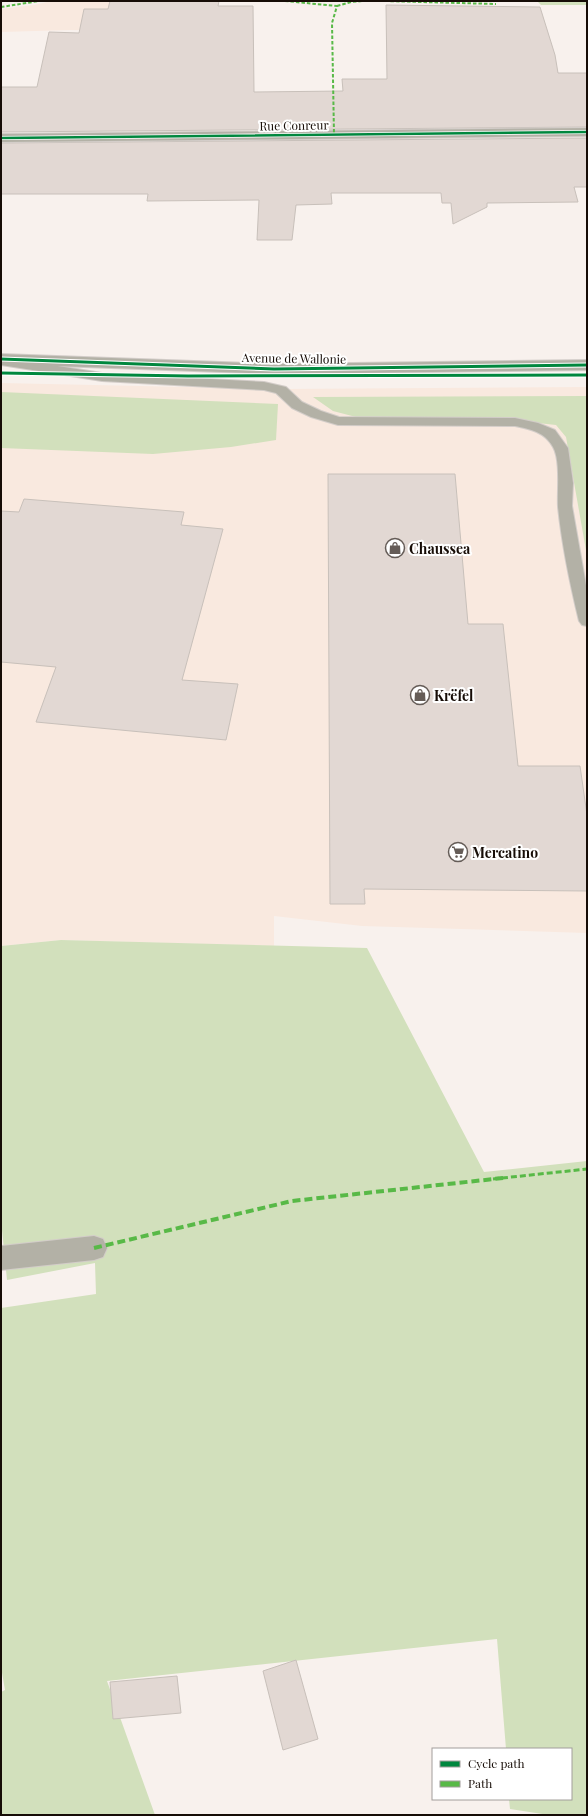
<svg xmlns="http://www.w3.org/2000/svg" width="588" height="1816" font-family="'Playfair Display',serif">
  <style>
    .built { fill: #f9e9df }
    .green { fill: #d2e0bc }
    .building { fill: #e2d8d3; stroke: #c8c0ba }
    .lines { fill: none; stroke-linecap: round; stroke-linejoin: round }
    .service-casing { stroke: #d3cdc9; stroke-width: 2 }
    .minor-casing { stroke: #d3cdc9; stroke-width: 2 }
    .tertiary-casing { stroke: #d3cdc9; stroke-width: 2 }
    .service { fill: #b3b1a6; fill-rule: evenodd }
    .minor { fill: #b3b1a6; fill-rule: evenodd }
    .tertiary { fill: #b3b1a6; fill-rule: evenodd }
    .quiet-far2 { stroke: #58b947; stroke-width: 2; stroke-dasharray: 3.5 2; stroke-linecap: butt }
    .quiet-far1 { stroke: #58b947; stroke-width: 3; stroke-dasharray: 6 3; stroke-linecap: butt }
    .quiet { stroke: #58b947; stroke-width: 4; stroke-dasharray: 8 4; stroke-linecap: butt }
    .cycleway-far1-casing { stroke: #fff; stroke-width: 4 }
    .cycleway-casing { stroke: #fff; stroke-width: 5 }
    .cycleway-far1 { stroke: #00873e; stroke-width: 2.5 }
    .cycleway { stroke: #00873e; stroke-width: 3 }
    .labels { text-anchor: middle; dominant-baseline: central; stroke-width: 4; stroke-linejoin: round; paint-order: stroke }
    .far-street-label { font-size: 12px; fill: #160c06; stroke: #fff }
    .poi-label { font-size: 14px; font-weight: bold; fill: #160c06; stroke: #fff; text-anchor: start }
  </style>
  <rect width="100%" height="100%" fill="#f8f1ed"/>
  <!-- built -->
  <g class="built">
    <path d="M51,1H193L122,31L70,30L1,32V9L34,5Z"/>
    <path d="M1,383L280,389L587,387V933L362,926L274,916V946L61,940L1,946Z"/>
  </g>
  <!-- green -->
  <g class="green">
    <path d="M537,1H587V5H541Z"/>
    <path d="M1,392L278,404L276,440L231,447L153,454L1,448Z"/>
    <path d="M587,396V556L566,437L556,425L510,420L356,417L333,411L313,397Z"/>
    <path d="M61,940L367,948L484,1172L587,1161V1815H549L510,1809L509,1799H571V1749H506L497,1639L107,1681L155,1815H1V1692L5,1690L1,1667V1308L96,1294L95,1263L7,1280L1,1220V946Z"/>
  </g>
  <!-- building -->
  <g class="building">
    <path d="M110,1H219L218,6H253L254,92L343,91L342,79H387L386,5L540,7L555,55L558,73H587V127L1,132V87H37L49,32L79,33L84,9H108Z"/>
    <path d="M587,138V187H574L578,202L487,203V207L453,224L451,203H442L441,193H331L332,204L296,205L292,240H257L259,200L147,201L148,194H1V143Z"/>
    <path d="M328,474H455L468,624H503L518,766H580L587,815V891L364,889L365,904H330Z"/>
    <path d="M24,499L184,512L181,525L223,529L182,680L238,684L226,740L36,722L56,667L1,662V511L19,512Z"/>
    <path d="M296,1660L318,1739L283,1750L263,1671Z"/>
    <path d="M177,1676L181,1713L113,1719L110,1682Z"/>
  </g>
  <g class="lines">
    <!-- service casing -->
    <g class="service-casing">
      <path id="service" d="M1,357L102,373L264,382L286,387L302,402L321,411L339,417L515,418L538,423L555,430L568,448L573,483L572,506L587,591V626L582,625L579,621C570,584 562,546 558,507C557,492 561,461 553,447C545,432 530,429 515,426L338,425L311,417L292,408L276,393L264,390L102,381L1,365Z"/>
    </g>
    <!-- minor casing -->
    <g class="minor-casing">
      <path id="minor" d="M94,1236L103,1239L107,1248L103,1257L94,1260L1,1270V1246Z"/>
    </g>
    <!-- tertiary casing -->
    <g class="tertiary-casing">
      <g id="tertiary">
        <path d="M587,128V136L1,142V134Z"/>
        <path d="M1,354L274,364L587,360V370L274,374L1,364Z"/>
      </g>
    </g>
    <!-- service -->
    <use href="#service" class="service"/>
    <!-- minor -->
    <use href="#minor" class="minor"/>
    <!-- tertiary -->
    <use href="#tertiary" class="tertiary"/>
    <!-- quiet-far2 -->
    <g class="quiet-far2">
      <path d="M285,1L337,6L332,23L334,135"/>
      <path d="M385,1L496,4"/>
      <path d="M337,6L351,2L363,1"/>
      <path d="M1,7L39,1"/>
    </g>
    <!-- quiet-far1 -->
    <path class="quiet-far1" d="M493,1179L587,1169"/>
    <!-- quiet -->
    <path class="quiet" d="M94,1248L292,1201L503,1178"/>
    <!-- cycleway-far1 casing -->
    <g class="cycleway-far1-casing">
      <path id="cycleway-far1" d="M1,138L587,132"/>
    </g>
    <!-- cycleway casing -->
    <g class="cycleway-casing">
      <g id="cycleway">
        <path d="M1,359L274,369L587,365"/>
        <path d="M1,373L188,376L587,375"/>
      </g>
    </g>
    <!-- cycleway-far1 -->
    <use href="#cycleway-far1" class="cycleway-far1"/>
    <!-- cycleway -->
    <use href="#cycleway" class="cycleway"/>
  </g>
  <!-- icons -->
  <defs>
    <g id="shop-ring" transform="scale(1)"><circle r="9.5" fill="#fff" stroke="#655c57" stroke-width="1.5"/><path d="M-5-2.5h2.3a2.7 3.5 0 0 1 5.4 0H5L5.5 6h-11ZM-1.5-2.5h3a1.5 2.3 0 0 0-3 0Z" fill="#655c57"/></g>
    <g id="supermarket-ring" transform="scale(1)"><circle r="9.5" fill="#fff" stroke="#655c57" stroke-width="1.5"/><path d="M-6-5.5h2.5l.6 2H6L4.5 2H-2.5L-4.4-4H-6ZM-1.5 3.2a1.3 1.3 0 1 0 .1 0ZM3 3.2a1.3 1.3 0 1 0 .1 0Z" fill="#655c57"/></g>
  </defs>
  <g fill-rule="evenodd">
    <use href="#shop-ring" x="395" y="548"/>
    <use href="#shop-ring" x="420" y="695"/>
    <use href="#supermarket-ring" x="458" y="852"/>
  </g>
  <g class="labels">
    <!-- far-street labels -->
    <g class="far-street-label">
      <text transform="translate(294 125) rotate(-1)">Rue Conreur</text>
      <text transform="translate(294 358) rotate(1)">Avenue de Wallonie</text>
    </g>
    <!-- poi labels -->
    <g class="poi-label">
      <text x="409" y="548">Chaussea</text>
      <text x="434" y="695">Krëfel</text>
      <text x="472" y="852">Mercatino</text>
    </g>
  </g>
  <!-- border -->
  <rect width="588" height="1816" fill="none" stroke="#160c06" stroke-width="4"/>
  <!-- legend -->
  <rect x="432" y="1748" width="140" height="52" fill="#ffffff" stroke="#a29e9b"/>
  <rect x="440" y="1761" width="20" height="6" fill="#00873e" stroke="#a29e9b"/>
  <text x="468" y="1768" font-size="12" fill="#160c06">Cycle path</text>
  <rect x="440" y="1781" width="20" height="6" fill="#58b947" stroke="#a29e9b"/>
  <text x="468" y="1788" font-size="12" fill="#160c06">Path</text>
</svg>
